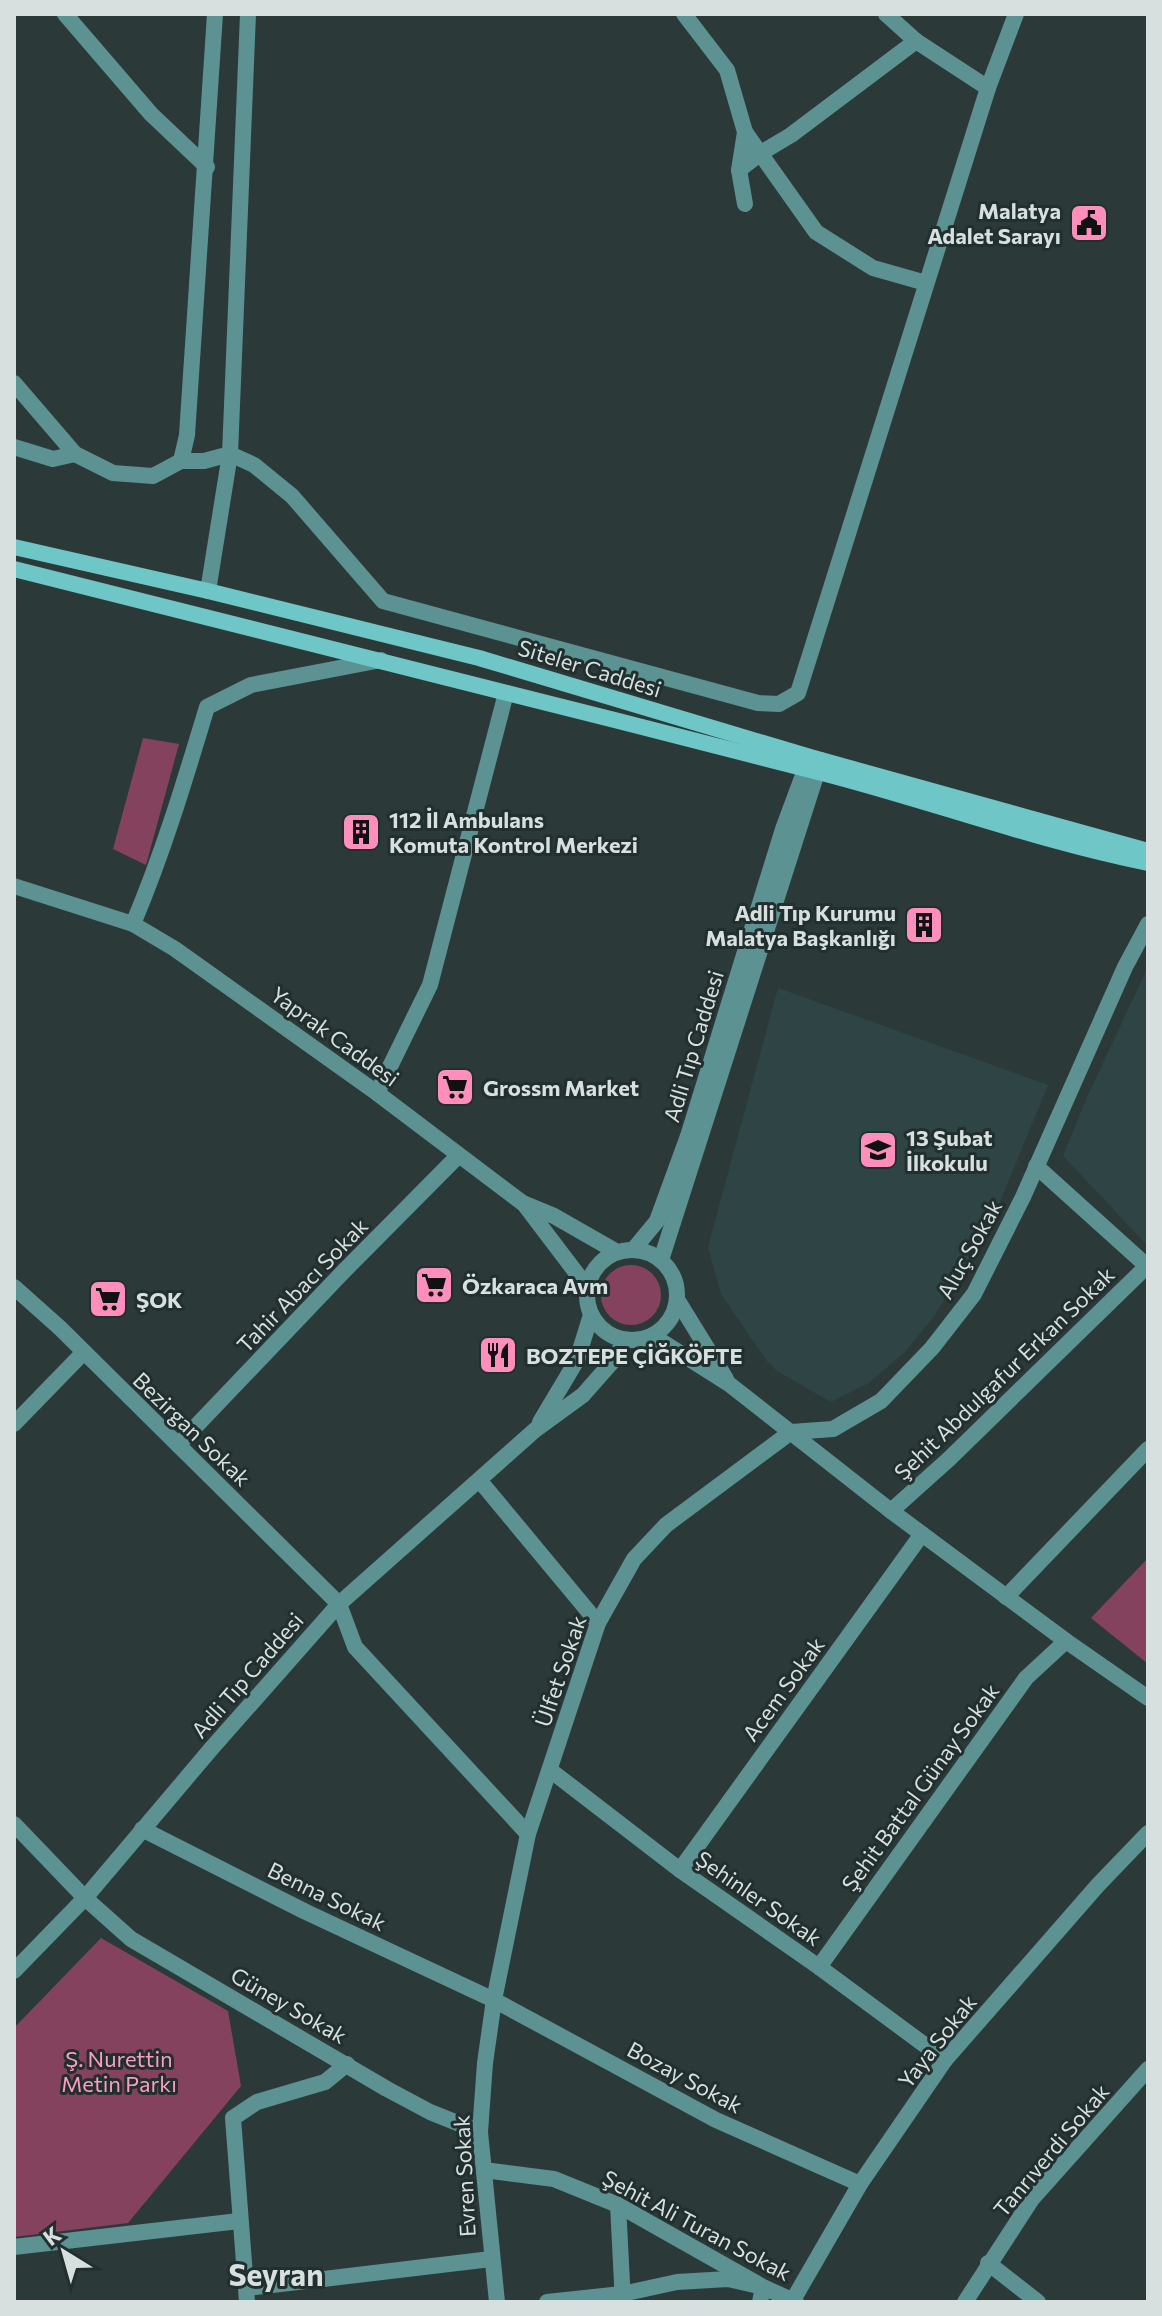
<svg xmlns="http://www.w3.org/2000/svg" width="1162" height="2316" font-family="Commissioner,sans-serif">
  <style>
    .built { fill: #2f4545 }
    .green { fill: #85425e }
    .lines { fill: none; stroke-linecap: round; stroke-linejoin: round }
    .minor { stroke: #5d9292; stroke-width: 16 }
    .tertiary { stroke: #5d9292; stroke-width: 16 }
    .secondary { stroke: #6ec6c6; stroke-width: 16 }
    .labels { text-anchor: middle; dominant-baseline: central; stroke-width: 6; stroke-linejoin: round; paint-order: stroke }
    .poi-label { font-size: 22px; font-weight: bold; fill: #d7dfdf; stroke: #222f2f; text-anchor: start }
    .street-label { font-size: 22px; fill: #d7dfdf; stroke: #222f2f }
    .park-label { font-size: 22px; fill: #fd9cc2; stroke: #222f2f }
    .district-label { font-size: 30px; font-weight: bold; fill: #d7dfdf; stroke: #222f2f }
  </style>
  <rect width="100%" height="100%" fill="#2c3939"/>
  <!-- built -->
  <g class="built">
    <path d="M1148,967V1246L1063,1156L1088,1095Z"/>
    <path d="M778,988L1048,1085L995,1214L935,1315L905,1352L869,1383L831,1402L777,1371L767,1361L721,1294L708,1247Z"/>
  </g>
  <!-- green -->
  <g class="green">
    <path d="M143,738L179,744L146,865L113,849Z"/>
    <circle cx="631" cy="1295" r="30"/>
    <path d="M1148,1558V1664L1091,1618Z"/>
    <path d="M101,1938L228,2011L241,2086L128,2223L14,2237V2028Z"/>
  </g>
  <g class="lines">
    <!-- minor -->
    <g class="minor">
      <path d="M65,14L151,114L207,167"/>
      <path d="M684,14L727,70L745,132L739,170L745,204"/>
      <path d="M886,14L916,41"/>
      <path d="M745,132L816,232L873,268L926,283"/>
      <path d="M739,170L761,153L791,135L916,41L988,88"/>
      <path d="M14,383L75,454L113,473L153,476L181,461"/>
      <path d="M14,447L53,459L75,454"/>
      <path d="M133,924C163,853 185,780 207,707L251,685L381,660"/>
      <path d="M377,1093L430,985L506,693"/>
      <path d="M1036,1166L1148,1267"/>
      <path d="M14,1287L60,1328L339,1604L355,1647L528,1834"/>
      <path d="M14,1424L83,1353"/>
      <path d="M178,1445L343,1272L458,1156"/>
      <path d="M480,1481L598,1623"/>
      <path d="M891,1511L949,1459L1147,1266"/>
      <path d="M1006,1597L1148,1449"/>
      <path d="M550,1770L680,1870L819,1967L945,2060"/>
      <path d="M14,1824L85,1898L131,1939L387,2089L430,2112L480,2132"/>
      <path d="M142,1829L306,1912L494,2000L716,2120L860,2184"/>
      <path d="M680,1870L922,1534"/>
      <path d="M819,1967L1026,1678L1066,1641"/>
      <path d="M484,2170L554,2179L618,2205L763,2287L796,2302"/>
      <path d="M618,2205L623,2302"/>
      <path d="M14,2247L239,2221"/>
      <path d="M988,2263L1038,2302"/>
      <path d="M248,2288L491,2259"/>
      <path d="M793,2300L860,2184L945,2060L1098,1885L1148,1833"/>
      <path d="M247,2302L233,2118L257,2102L325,2082L347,2064"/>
      <path d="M497,2302L480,2132L485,2063L494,2000L528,1834L598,1623L634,1559L666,1525L791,1432L833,1429L881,1401L932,1348L974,1294L1023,1197L1125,967L1148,924"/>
      <path d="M547,2302L622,2294L677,2282L728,2279L763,2287L760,2302"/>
      <path d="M965,2302L1032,2199L1148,2069"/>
    </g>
    <!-- tertiary -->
    <g class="tertiary">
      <path d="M248,14L230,454L254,465L292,496L383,601L758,703L779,704L798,693L988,88L1016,14"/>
      <path d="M208,591L230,454L204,461H181L187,435L215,14"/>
      <path d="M14,886L133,924L175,949L377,1093L524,1204L587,1287"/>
      <path d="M525,1204L554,1216L617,1252"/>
      <circle cx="632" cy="1295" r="45"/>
      <path d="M633,1250L657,1221L688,1136L783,829L809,759"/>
      <path d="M661,1260L821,760"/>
      <path d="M678,1301L726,1379"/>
      <path d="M653,1336L729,1384L891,1511L1066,1641L1148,1698"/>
      <path d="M540,1422L577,1360L591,1315"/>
      <path d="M14,1971L85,1898L211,1749L339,1604L535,1430L583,1395L612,1362L625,1340"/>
    </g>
    <!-- secondary -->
    <g class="secondary">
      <path d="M14,547L208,591L479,658L810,757L1148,851"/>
      <path d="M14,569C284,636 553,704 822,773C931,801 1038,841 1148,863"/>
    </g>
  </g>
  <!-- icons -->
  <defs>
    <g id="civic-square" transform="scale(2)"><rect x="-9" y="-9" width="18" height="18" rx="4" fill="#fe8ebb" stroke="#222f2f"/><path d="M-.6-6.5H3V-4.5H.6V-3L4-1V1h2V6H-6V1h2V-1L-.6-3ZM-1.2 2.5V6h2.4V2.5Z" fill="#111"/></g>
    <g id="building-square" transform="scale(2)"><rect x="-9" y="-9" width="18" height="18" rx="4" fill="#fe8ebb" stroke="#222f2f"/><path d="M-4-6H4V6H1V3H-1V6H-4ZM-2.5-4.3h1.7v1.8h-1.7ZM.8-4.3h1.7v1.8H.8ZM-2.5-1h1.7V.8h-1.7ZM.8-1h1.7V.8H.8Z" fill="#111"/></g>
    <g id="supermarket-square" transform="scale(2)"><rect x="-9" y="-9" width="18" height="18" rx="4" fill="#fe8ebb" stroke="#222f2f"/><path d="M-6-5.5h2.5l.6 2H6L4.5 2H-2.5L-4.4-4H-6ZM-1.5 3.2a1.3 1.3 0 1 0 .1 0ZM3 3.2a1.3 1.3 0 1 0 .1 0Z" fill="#111"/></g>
    <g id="school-square" transform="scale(2)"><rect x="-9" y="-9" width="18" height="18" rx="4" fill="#fe8ebb" stroke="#222f2f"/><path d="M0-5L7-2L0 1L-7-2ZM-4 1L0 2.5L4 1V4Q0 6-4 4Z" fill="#111"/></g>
    <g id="restaurant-square" transform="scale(2)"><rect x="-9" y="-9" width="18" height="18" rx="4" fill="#fe8ebb" stroke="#222f2f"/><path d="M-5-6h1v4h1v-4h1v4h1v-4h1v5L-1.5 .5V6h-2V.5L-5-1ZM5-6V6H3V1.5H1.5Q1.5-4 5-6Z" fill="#111"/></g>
  </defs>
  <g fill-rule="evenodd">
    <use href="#civic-square" x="1089" y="223"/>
    <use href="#building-square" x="361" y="832"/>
    <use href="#building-square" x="924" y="925"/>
    <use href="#supermarket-square" x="455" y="1087"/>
    <use href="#school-square" x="878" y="1150"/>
    <use href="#supermarket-square" x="434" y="1285"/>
    <use href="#supermarket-square" x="108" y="1299"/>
    <use href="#restaurant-square" x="498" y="1355"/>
  </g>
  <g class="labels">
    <!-- poi labels -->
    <g class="poi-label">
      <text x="1061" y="210" text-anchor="end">Malatya<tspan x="1061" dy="25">Adalet Sarayı</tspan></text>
      <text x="389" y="819">112 İl Ambulans<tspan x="389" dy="25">Komuta Kontrol Merkezi</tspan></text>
      <text x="896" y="912" text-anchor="end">Adli Tıp Kurumu<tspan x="896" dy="25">Malatya Başkanlığı</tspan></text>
      <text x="483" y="1087">Grossm Market</text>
      <text x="906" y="1137">13 Şubat<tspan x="906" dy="25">İlkokulu</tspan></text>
      <text x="462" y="1285">Özkaraca Avm</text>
      <text x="136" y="1299">ŞOK</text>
      <text x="526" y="1355">BOZTEPE ÇİĞKÖFTE</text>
    </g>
    <!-- street labels -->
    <g class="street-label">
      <text transform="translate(590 668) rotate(17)">Siteler Caddesi</text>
      <text transform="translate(335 1036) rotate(36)">Yaprak Caddesi</text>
      <text transform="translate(693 1046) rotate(-73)">Adli Tıp Caddesi</text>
      <text transform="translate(969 1249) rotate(-61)">Aluç Sokak</text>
      <text transform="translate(302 1285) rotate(-46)">Tahir Abacı Sokak</text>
      <text transform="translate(1004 1373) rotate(-44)">Şehit Abdulgafur Erkan Sokak</text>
      <text transform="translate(192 1429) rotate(44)">Bezirgan Sokak</text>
      <text transform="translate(560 1671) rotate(-71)">Ülfet Sokak</text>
      <text transform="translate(247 1675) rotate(-49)">Adli Tıp Caddesi</text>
      <text transform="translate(783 1689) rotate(-54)">Acem Sokak</text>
      <text transform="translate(920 1787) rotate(-54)">Şehit Battal Günay Sokak</text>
      <text transform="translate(327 1896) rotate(26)">Benna Sokak</text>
      <text transform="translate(759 1898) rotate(35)">Şehinler Sokak</text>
      <text transform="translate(289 2005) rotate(30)">Güney Sokak</text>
      <text transform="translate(937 2041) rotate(-52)">Yaya Sokak</text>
      <text transform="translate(685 2077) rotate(28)">Bozay Sokak</text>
      <text transform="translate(1051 2150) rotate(-50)">Tanrıverdi Sokak</text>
      <text transform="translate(464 2176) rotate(-93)">Evren Sokak</text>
      <text transform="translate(697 2225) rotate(28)">Şehit Ali Turan Sokak</text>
    </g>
    <!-- park labels -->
    <g class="park-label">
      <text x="119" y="2058">Ş. Nurettin<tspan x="119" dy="25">Metin Parkı</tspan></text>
    </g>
    <!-- district labels -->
    <g class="district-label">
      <text x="276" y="2273">Seyran</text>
    </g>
  </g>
  <!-- border -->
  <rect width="1162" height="2316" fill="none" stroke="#d7dfdf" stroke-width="32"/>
  <!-- north arrow -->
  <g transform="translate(64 2252) rotate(323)" stroke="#222f2f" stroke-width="6" paint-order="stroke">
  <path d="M0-6L14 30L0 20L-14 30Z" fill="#d7dfdf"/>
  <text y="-12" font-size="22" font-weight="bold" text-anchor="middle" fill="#d7dfdf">K</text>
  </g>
</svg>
